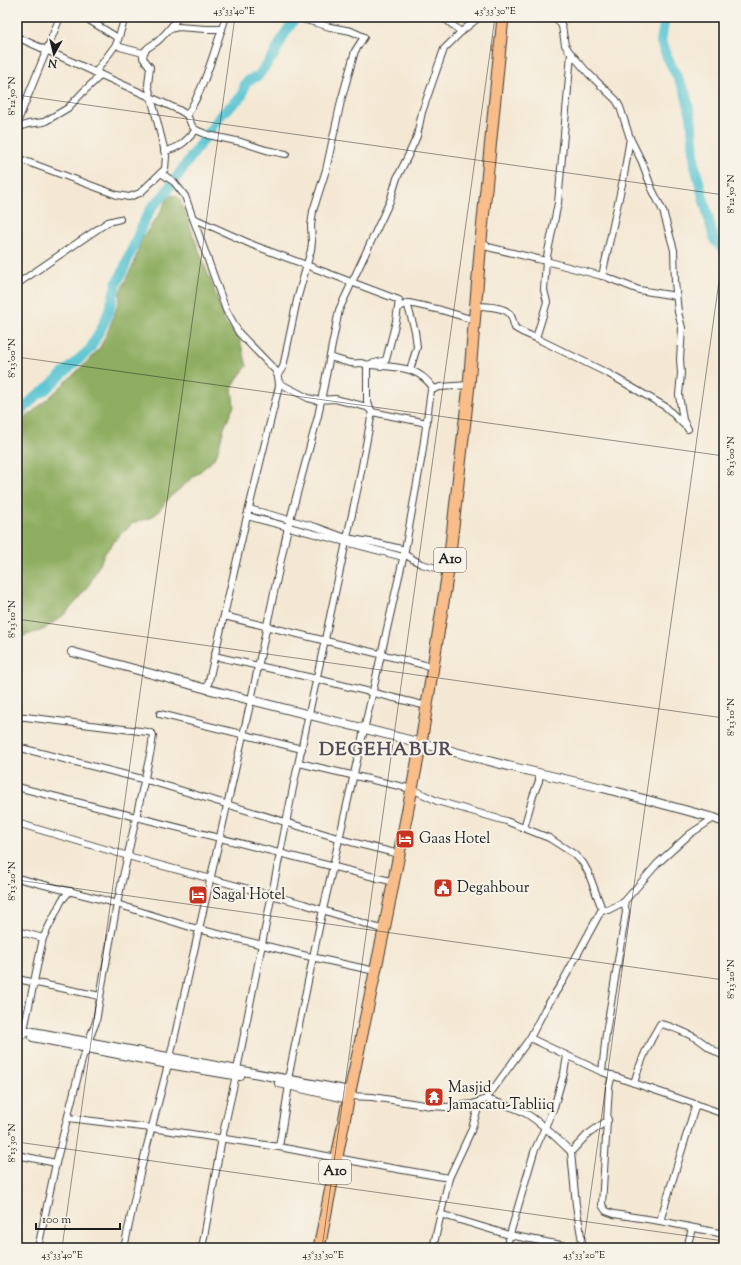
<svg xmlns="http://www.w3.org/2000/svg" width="741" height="1265" font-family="'Sorts Mill Goudy',serif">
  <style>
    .forest { fill: #8ead60; stroke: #55643e }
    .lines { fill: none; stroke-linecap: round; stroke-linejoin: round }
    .river { stroke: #58c4d2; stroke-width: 10 }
    .minor-casing { stroke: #3c3b38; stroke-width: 8 }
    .tertiary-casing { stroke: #3c3b38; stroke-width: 10 }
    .trunk-casing { stroke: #3c3b38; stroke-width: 13 }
    .minor { stroke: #fff; stroke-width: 6 }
    .tertiary { stroke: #fff; stroke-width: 8 }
    .trunk { stroke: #f8bd89; stroke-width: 11 }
    .ticks { fill: none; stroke: #1c1c1c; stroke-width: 1; stroke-opacity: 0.45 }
    .labels { text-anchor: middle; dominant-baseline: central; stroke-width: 4; stroke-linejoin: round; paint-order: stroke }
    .shield { fill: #f7f3e8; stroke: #5e5c59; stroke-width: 1 }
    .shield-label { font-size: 14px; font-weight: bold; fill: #1c1c1c }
    .poi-label { font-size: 15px; fill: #1c1c1c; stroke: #f7f3e8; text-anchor: start }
    .district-label { font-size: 19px; font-weight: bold; letter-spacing: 1px; fill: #534957; stroke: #f7f3e8 }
    .neatline { fill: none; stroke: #1c1c1c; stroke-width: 1.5 }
    .ticks-label { font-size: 10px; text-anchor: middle; fill: #1c1c1c }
  </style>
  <rect width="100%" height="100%" fill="#f7f3e8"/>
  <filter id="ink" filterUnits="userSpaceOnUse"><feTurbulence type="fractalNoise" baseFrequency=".025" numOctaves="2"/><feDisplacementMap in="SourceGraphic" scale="8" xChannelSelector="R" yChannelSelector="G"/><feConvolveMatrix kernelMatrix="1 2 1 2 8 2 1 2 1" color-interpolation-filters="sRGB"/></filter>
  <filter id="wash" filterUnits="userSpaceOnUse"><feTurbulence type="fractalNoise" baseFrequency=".012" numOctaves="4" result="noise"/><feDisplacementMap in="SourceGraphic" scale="16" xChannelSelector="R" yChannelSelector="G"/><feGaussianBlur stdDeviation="0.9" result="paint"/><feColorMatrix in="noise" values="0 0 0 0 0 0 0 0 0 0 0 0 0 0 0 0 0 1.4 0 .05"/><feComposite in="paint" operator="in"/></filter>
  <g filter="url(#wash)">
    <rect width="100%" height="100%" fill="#f4e8d4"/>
    <!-- forest -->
    <path class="forest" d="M172,195L177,196L180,200L219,303L224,321L240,340L247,366L237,379L232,389L234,406L224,428L217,454L211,462L170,497L156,514L150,518L133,523L120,534L105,553L88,587L83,594L65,614L43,630L17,638V425L51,396L93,356L100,347L109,329L119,301L120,292L135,261L141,240L160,213L168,197Z"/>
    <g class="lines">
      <!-- river -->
      <g class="river">
        <path d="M665,17L661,42L666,55L685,92L691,116L695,166L714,239L724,251"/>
        <path d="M17,416L36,396L45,390L90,349L104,323L109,311L116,284L122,273L143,223L152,207L164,195L221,115L242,96L245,84L249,80L258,76L274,55L284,35L296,17"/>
      </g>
    </g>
  </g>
  <g filter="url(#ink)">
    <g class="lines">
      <!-- minor casing -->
      <g class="minor-casing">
        <g id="minor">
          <path d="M84,17L118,38"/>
          <path d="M443,17L461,32"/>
          <path d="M556,17L562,26L565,45L569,51L588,73L616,100L620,107L630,138L642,162L652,189L663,211L674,250L675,282L678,312L682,328L680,359L681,373L679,395L683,420L688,429"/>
          <path d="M170,29L178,27L206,29H222"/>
          <path d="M17,37L179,110L187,115L192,126L196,130L208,135L241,142L266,150L286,154"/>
          <path d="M117,43L120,47L143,53"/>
          <path d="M95,73L117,43L125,17"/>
          <path d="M187,115C206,85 214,50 226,17"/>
          <path d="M17,123L60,17"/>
          <path d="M17,128L28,124L44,122L68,108L83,92L101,75"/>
          <path d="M164,151C179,149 187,140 196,130"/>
          <path d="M17,158L117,195L129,197L140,193L165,169L166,156L148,85L150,67L143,58C143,47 153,46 159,40C166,33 173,25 178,17"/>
          <path d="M161,173L174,182L185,196L226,310L239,333L275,370C278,375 279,380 279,386L247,516L207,689"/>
          <path d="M193,218L253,245L399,300L396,321L386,360L367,365V401L372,412L359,482L294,783L237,1070"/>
          <path d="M481,241L488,247L492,248L546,261L606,277L639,290L676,296"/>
          <path d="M602,276L624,175L630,138"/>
          <path d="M17,284L108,222L120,219"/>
          <path d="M407,303L415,331L417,347L410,370"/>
          <path d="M475,306C484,306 503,307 509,313C513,317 513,323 515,328L522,332L536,338L609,374L666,407L684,425"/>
          <path d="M399,307L409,303L441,310L474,320"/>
          <path d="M536,338L547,302L544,290L546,261L558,203L571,54"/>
          <path d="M330,357C337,359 344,362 351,363C355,364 357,363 360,363C363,363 366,365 370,365C395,367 418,365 434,389"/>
          <path d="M278,375L283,367L297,300L311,250L312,242L311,226L313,211L326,170L341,101L355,51L364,37L351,31L330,27L296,17"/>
          <path d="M279,383L308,398L316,400L335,399L367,407L372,412L427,423"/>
          <path d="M249,509L316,527L346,538L376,543L405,550"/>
          <path d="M247,516L403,557"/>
          <path d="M404,554L421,564L448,571"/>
          <path d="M224,616L433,667"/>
          <path d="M214,656L317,679L427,706"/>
          <path d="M160,714L302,749"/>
          <path d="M17,716L148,732L151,733L153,735L151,750L117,904L101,991L96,1022L88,1042"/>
          <path d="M17,747L150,781L351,842L399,854"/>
          <path d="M299,763L412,789L437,801L506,821L549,838L574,854L583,863L588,872L602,909"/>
          <path d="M17,787L394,882"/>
          <path d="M17,823L152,863L304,904L384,930"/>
          <path d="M524,828L533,796L539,781V774"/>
          <path d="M17,878L104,900L190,927L307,956L375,971"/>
          <path d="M602,909L608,910L624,902L657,864L690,834L714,818"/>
          <path d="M17,931L43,938"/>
          <path d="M17,979L100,996"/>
          <path d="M23,1035L43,938L62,900L70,891"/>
          <path d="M530,1038L602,1072L724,1114"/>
          <path d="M602,1072L606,1033L625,918L626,911L624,902"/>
          <path d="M612,1075L609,1087L602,1205L606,1211L614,1214L660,1221L724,1234"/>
          <path d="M288,1079L320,923L405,550L422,455L431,390L440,387L469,385"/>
          <path d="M634,1083C640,1062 648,1044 660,1024C673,1026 686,1033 698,1039C707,1045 714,1052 724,1056"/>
          <path d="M349,1096L372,1097L431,1106L446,1107L473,1104L486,1099L530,1038L545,1009L563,981L602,909"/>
          <path d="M486,1099C499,1103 512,1106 525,1113C541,1122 558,1139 571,1152L576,1205L583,1248"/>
          <path d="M68,1118L151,1128L279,1147L374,1165L449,1178"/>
          <path d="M279,1147L289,1085"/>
          <path d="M571,1152L587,1135L608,1120"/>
          <path d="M17,1155L56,1163"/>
          <path d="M440,1214L509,1235L577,1248"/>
          <path d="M660,1221L696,1104"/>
          <path d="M38,1248L56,1163L83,1056L88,1048"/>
          <path d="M124,1248L140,1173L170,1057L251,700L288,527L318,416L339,310L390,201L397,178L408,156L417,136L422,112L444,49L461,32L478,18L482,17"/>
          <path d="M202,1248L222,1138L236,1075"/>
          <path d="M433,1248L449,1178L471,1131L480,1102"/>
          <path d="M506,1248L534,1152L554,1107L564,1073L567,1056"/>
          <path d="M687,1248L692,1228"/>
        </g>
      </g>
      <!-- tertiary casing -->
      <g class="tertiary-casing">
        <g id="tertiary">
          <path d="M72,652L207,689L421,743L508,766L603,788L714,818L724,822"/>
          <path d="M17,1029L350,1091"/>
          <path d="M33,1037L168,1064L240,1076"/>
          <path d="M279,1083L349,1099"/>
        </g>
      </g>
      <!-- trunk casing -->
      <g class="trunk-casing">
        <path id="trunk" d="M319,1248L349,1096L384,930L421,743L448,571L469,385L481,240L503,17"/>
      </g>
      <!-- minor -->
      <use href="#minor" class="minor"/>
      <!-- tertiary -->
      <use href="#tertiary" class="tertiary"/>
      <!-- trunk -->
      <use href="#trunk" class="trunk"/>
    </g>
  </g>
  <!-- ticks -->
  <path class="ticks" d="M17,95L724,195M17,357L724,456M17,619L724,718M17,880L724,980M17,1142L724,1241M62,1248L235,17M322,1248L495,17M583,1248L724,246"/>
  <!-- icons -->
  <defs>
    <g id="hotel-square" transform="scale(1)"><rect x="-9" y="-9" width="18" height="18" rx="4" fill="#c8321e" stroke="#f7f3e8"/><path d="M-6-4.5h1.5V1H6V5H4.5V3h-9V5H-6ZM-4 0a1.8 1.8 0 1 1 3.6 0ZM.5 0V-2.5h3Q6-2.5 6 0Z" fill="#fff"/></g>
    <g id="civic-square" transform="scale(1)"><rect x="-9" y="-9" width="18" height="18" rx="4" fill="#c8321e" stroke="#f7f3e8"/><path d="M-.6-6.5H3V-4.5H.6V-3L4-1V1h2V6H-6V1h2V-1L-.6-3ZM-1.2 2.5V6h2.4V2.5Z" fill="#fff"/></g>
    <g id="temple-square" transform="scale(1)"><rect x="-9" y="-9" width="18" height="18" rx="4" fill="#c8321e" stroke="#f7f3e8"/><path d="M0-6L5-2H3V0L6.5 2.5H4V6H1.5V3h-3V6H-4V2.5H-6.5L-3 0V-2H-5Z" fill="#fff"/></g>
  </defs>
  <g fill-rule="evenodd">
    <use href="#hotel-square" x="405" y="839"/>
    <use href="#civic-square" x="443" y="888"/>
    <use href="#hotel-square" x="198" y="895"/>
    <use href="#temple-square" x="434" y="1097"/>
  </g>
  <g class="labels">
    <!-- shield labels -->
    <g class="shield">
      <rect x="434" y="548" width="32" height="24" rx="3"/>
      <rect x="319" y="1160" width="32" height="24" rx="3"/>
    </g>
    <g class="shield-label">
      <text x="450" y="560">A10</text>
      <text x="335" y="1172">A10</text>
    </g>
    <!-- poi labels -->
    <g class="poi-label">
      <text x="419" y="839">Gaas Hotel</text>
      <text x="457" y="888">Degahbour</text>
      <text x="212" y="895">Sagal Hotel</text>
      <text x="448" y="1088">Masjid<tspan x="448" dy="17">Jamacatu-Tabliiq</tspan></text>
    </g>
    <!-- district labels -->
    <g class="district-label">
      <text x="386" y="750">DEGEHABUR</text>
    </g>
  </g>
  <!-- margin -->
  <rect width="741" height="1265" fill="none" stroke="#f7f3e8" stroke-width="44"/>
  <!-- north arrow -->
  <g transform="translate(54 54) rotate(188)" stroke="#f7f3e8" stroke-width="3" paint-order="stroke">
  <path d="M0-3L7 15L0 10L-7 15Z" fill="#1c1c1c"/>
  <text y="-6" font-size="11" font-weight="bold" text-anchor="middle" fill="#1c1c1c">N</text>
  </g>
  <!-- scale -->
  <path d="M36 1223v6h84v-6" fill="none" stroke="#1c1c1c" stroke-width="2"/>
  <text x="42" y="1223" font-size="12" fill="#1c1c1c" stroke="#f7f3e8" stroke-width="3" paint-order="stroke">100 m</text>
  <rect x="22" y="22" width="697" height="1221" class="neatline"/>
  <g class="ticks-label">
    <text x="234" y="14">43°33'40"E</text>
    <text x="495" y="14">43°33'30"E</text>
    <text transform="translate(11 96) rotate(-90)" y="4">8°12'50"N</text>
    <text transform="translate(730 194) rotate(-90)" y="4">8°12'50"N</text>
    <text transform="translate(11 358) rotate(-90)" y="4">8°13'00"N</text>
    <text transform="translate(730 456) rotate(-90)" y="4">8°13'00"N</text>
    <text transform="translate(11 619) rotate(-90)" y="4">8°13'10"N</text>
    <text transform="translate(730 717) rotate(-90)" y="4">8°13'10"N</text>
    <text transform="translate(11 881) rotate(-90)" y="4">8°13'20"N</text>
    <text transform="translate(730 979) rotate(-90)" y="4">8°13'20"N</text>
    <text transform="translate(11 1143) rotate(-90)" y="4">8°13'30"N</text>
    <text x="62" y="1258">43°33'40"E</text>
    <text x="323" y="1258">43°33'30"E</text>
    <text x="584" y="1258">43°33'20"E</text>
  </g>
</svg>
